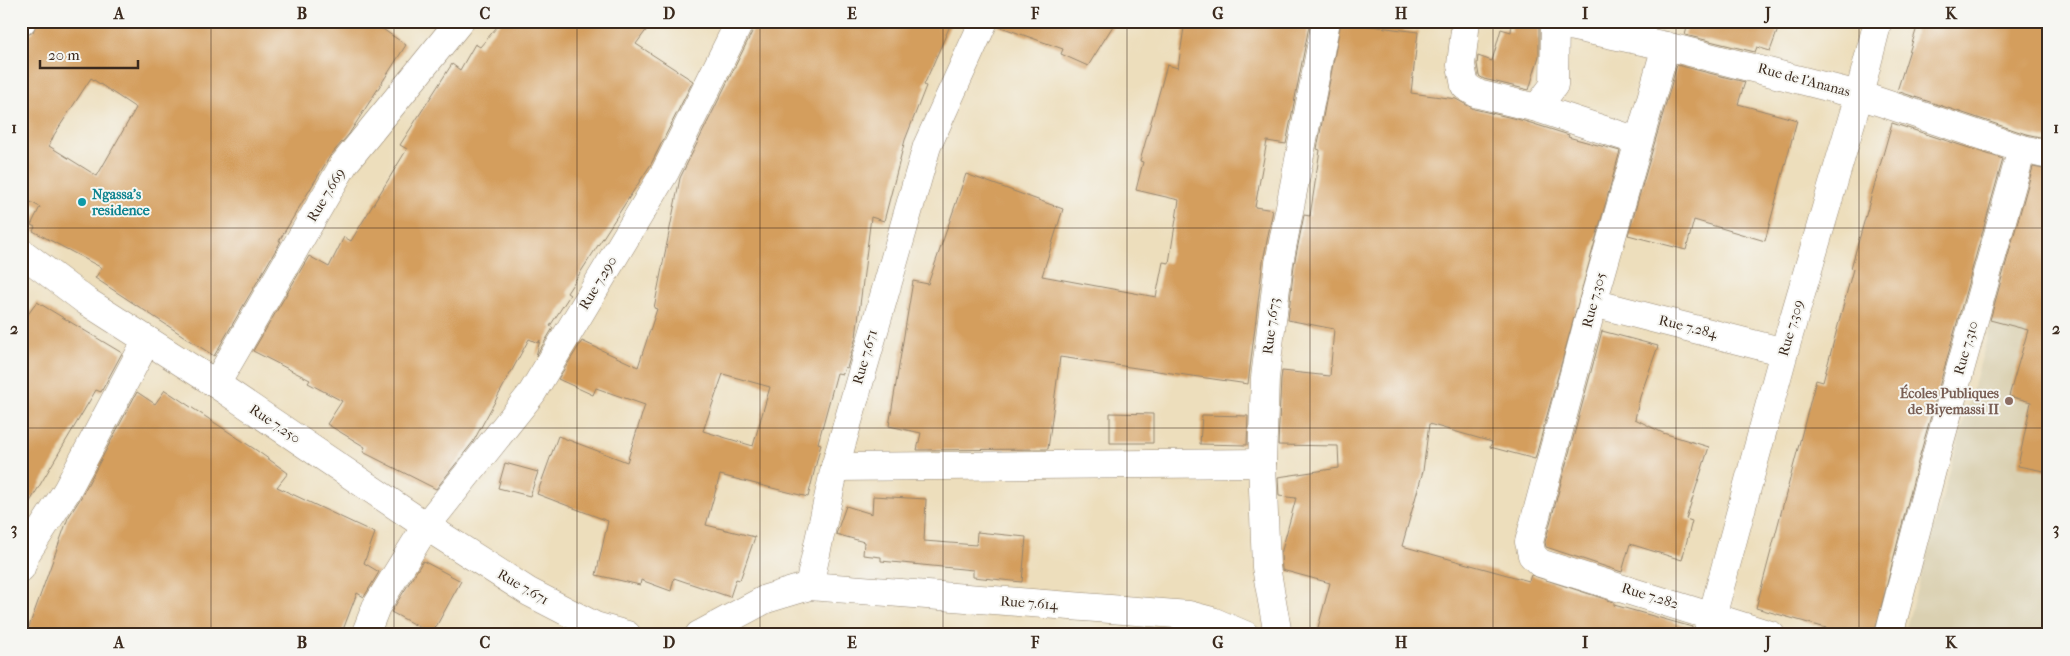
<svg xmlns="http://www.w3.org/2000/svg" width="2070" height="656" font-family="'IM FELL French Canon',serif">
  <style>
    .built { fill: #dad0b1 }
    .building { fill: #d49e5d; fill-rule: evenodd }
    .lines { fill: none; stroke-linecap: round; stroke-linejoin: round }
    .minor-casing { stroke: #94846d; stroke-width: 29 }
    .minor { stroke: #fff; stroke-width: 28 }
    .grid { fill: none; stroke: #3b2a1e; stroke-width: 1; stroke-opacity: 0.55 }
    .culture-dot { fill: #0f9aa8; stroke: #f6f6f2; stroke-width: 2 }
    .education-dot { fill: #8d6e63; stroke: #f6f6f2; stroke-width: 2 }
    .labels { text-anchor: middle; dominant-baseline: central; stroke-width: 4; stroke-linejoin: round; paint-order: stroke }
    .street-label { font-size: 14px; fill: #3b2a1e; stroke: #f6f6f2 }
    .culture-label { font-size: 14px; font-weight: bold; fill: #0d838f; stroke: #f6f6f2; text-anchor: start }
    .education-label { font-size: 14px; font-weight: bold; fill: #785e54; stroke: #f6f6f2; text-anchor: end }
    .neatline { fill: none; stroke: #3b2a1e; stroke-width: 2 }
    .grid-label { font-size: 16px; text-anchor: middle; font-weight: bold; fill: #3b2a1e }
  </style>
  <rect width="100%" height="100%" fill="#f6f6f2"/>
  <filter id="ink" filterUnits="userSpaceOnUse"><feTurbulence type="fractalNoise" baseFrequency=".02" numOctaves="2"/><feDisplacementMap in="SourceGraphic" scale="10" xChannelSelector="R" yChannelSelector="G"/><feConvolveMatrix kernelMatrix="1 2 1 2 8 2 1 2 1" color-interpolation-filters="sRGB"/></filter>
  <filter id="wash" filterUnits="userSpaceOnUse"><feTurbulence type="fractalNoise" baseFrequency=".0096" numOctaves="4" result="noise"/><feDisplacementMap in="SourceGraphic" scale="20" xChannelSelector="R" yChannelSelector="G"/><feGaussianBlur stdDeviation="1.12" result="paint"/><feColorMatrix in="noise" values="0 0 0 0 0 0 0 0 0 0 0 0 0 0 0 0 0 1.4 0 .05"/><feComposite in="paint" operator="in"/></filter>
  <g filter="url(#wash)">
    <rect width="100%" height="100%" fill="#eddebc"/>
    <!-- built -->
    <path class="built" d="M2036,164L2049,167V635H1904Z"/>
    <g id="blocks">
      <!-- building -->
      <g class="building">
        <path d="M37,21H371L406,45L349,134L330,156L279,241H281L214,356L95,278L102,268L33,231L35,227L31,225L40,207L21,197V42L24,37L33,32ZM91,78L136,108L97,176L49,146L54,135Z"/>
        <path d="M502,21H653L636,44L693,81L651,164L567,293L570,295L550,326L553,328L536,356L540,340L538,343L529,339L473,442L436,489L363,452L365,447L327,424L342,401L308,383L310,380L253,351L309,256L329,267L344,237L351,241L407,149L400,145L452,64L460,70L475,44L480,47Z"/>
        <path d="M755,21H952L924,85L926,86L905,140L884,221L871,217L856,337L847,368L845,367L843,374L837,373L818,443L821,444L808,497L720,475L706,525L755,537L740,580L736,579L730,597L674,578L671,591L641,580L640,585L596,575L608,521L537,494L558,436L627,462L645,405L596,388L593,395L558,379L582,341L638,367L657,309L654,308L680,178L754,28ZM723,374L770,387L753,446L703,431Z"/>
        <path d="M999,21H1116L1088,66L1061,54L1063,49L998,26Z"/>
        <path d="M1185,21H1310L1286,144L1267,141L1255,207L1273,210L1263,261L1248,384L1060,357L1048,449L917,450L921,433L889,426L913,281L928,284L966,174L1063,209L1042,276L1156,297L1163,262L1169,263L1179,200L1136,190L1143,162L1140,161L1167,65L1178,68Z"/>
        <path d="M1341,21H1356L1355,24L1418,32L1411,93L1456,99L1474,109L1521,120L1569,135L1568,137L1620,151L1535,459L1490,447L1492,442L1429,424L1423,471L1402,546L1529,581L1531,575L1614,602V605L1692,627L1691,635H1316L1330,583L1282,570L1281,554L1296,498L1279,496L1278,477L1339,468L1338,446L1278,445L1281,379L1282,371L1330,376L1334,329L1288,320L1294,265L1304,215L1310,216L1320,150L1317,149Z"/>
        <path d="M1512,21H1539V56L1529,90L1484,79L1479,76L1477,64L1478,56L1492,61L1501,29L1511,32Z"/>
        <path d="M1689,21H1781L1770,51L1757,47L1755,52L1685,35Z"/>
        <path d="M1919,21H2049V139L2026,134L1897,91Z"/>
        <path d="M1677,65L1745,82L1738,104L1797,120L1765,241L1694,220L1686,250L1628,235Z"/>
        <path d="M1892,123L2003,159L1918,462L1874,635H1824L1826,628L1756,608L1816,380L1823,382L1853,269L1851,268Z"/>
        <path d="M2033,167L2049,170V472L2018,466L2031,402L2009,396L2028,330L1990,320Z"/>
        <path d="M37,302L122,353L101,392L96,390L21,517V324Z"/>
        <path d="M1602,331L1658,346L1640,397L1635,419L1663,433L1709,447L1686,519L1692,521L1682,560L1630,544L1622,572L1546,547L1545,542Z"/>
        <path d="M165,390L256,450L288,473L277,487L375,533L364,563L379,572L364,597L357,593L341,635H26L68,518L80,499L137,392L155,404Z"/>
        <path d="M1110,413L1153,414V443H1110Z"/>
        <path d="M1202,415L1248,416L1247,445L1200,444Z"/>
        <path d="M505,463L538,472L530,496L498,488Z"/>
        <path d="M873,496L926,499L924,541L976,545L977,532L1026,537L1022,582L973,577V570L881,561V557L863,555L864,542L836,534L846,506L872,514Z"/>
        <path d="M423,561L461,581L432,634L391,612Z"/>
      </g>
    </g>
  </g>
  <g filter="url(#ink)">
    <use href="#blocks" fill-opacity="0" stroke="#94846d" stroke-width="1"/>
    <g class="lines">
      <!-- minor casing -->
      <g class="minor-casing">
        <g id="minor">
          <path d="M1466,21L1461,65L1465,86L1478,94L1537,108L1638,141"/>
          <path d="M21,22L22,21"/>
          <path d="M1555,23L1666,46L1859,95L2022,149L2049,155"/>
          <path d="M1666,46L1593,303L1529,542L1532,555L1540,563L1771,635"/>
          <path d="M1537,108L1554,85L1555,21"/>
          <path d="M21,252L86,301L216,384L426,526L529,592L595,626L627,635"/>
          <path d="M1593,303L1784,352"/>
          <path d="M216,384L344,164L460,21"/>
          <path d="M835,467L1262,463"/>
          <path d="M21,568L25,555L66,492L147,340"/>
          <path d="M809,586L835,467L927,146L984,21"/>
          <path d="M365,635L376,607L426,526L532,393L665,172L740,21"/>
          <path d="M699,635L766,599L809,586L1189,615L1212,621L1245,635"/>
          <path d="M1278,635L1266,567L1262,463L1265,378L1279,263L1326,21"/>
          <path d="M1707,635L1784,352L1859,95L1878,21"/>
          <path d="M1889,635L1933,466L2022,149"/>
        </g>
      </g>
      <!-- minor -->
      <use href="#minor" class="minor"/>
    </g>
  </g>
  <!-- grid -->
  <path class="grid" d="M211,21V635M394,21V635M577,21V635M760,21V635M943,21V635M1127,21V635M1310,21V635M1493,21V635M1676,21V635M1859,21V635M21,228H2049M21,428H2049"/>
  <!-- markers -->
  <circle class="culture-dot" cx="82" cy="202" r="5"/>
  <circle class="education-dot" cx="2009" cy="401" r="5"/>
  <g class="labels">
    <!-- street labels -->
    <g class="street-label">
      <text transform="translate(1804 80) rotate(15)">Rue de l'Ananas</text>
      <text transform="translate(326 195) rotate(-59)">Rue 7.669</text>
      <text transform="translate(598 283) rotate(-59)">Rue 7.290</text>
      <text transform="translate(1594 300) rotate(-75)">Rue 7.305</text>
      <text transform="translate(1271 326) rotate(-83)">Rue 7.673</text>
      <text transform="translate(1688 327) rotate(14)">Rue 7.284</text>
      <text transform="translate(1791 328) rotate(-74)">Rue 7.309</text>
      <text transform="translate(1966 348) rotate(-74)">Rue 7.310</text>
      <text transform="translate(865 357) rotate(-74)">Rue 7.671</text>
      <text transform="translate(275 424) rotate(34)">Rue 7.250</text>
      <text transform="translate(523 587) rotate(30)">Rue 7.671</text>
      <text transform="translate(1650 596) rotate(17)">Rue 7.282</text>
      <text transform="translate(1029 603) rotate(4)">Rue 7.614</text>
    </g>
    <!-- culture labels -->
    <g class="culture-label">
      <text x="92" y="194">Ngassa's<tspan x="92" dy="16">residence</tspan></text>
    </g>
    <!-- education labels -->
    <g class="education-label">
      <text x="1999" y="393">Écoles Publiques<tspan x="1999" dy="16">de Biyemassi II</tspan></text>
    </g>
  </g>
  <!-- margin -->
  <rect width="2070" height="656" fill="none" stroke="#f6f6f2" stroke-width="55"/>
  <!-- scale -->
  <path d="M40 60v8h98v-8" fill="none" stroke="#3b2a1e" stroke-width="2.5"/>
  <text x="48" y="60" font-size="15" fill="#3b2a1e" stroke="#f6f6f2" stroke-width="4" paint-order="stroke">20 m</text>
  <rect x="28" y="28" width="2014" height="600" class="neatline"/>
  <g class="grid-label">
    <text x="119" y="19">A</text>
    <text x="302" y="19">B</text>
    <text x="485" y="19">C</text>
    <text x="669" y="19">D</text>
    <text x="852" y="19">E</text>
    <text x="1035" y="19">F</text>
    <text x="1218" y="19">G</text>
    <text x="1401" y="19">H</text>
    <text x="1585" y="19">I</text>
    <text x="1768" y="19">J</text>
    <text x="1951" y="19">K</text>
    <text x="14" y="133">1</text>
    <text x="2056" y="133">1</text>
    <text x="14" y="334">2</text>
    <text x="2056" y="334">2</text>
    <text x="14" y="534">3</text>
    <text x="2056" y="534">3</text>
    <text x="119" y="648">A</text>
    <text x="302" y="648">B</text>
    <text x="485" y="648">C</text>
    <text x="669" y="648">D</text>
    <text x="852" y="648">E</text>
    <text x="1035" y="648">F</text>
    <text x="1218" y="648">G</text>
    <text x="1401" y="648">H</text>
    <text x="1585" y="648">I</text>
    <text x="1768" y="648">J</text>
    <text x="1951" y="648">K</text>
  </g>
</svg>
